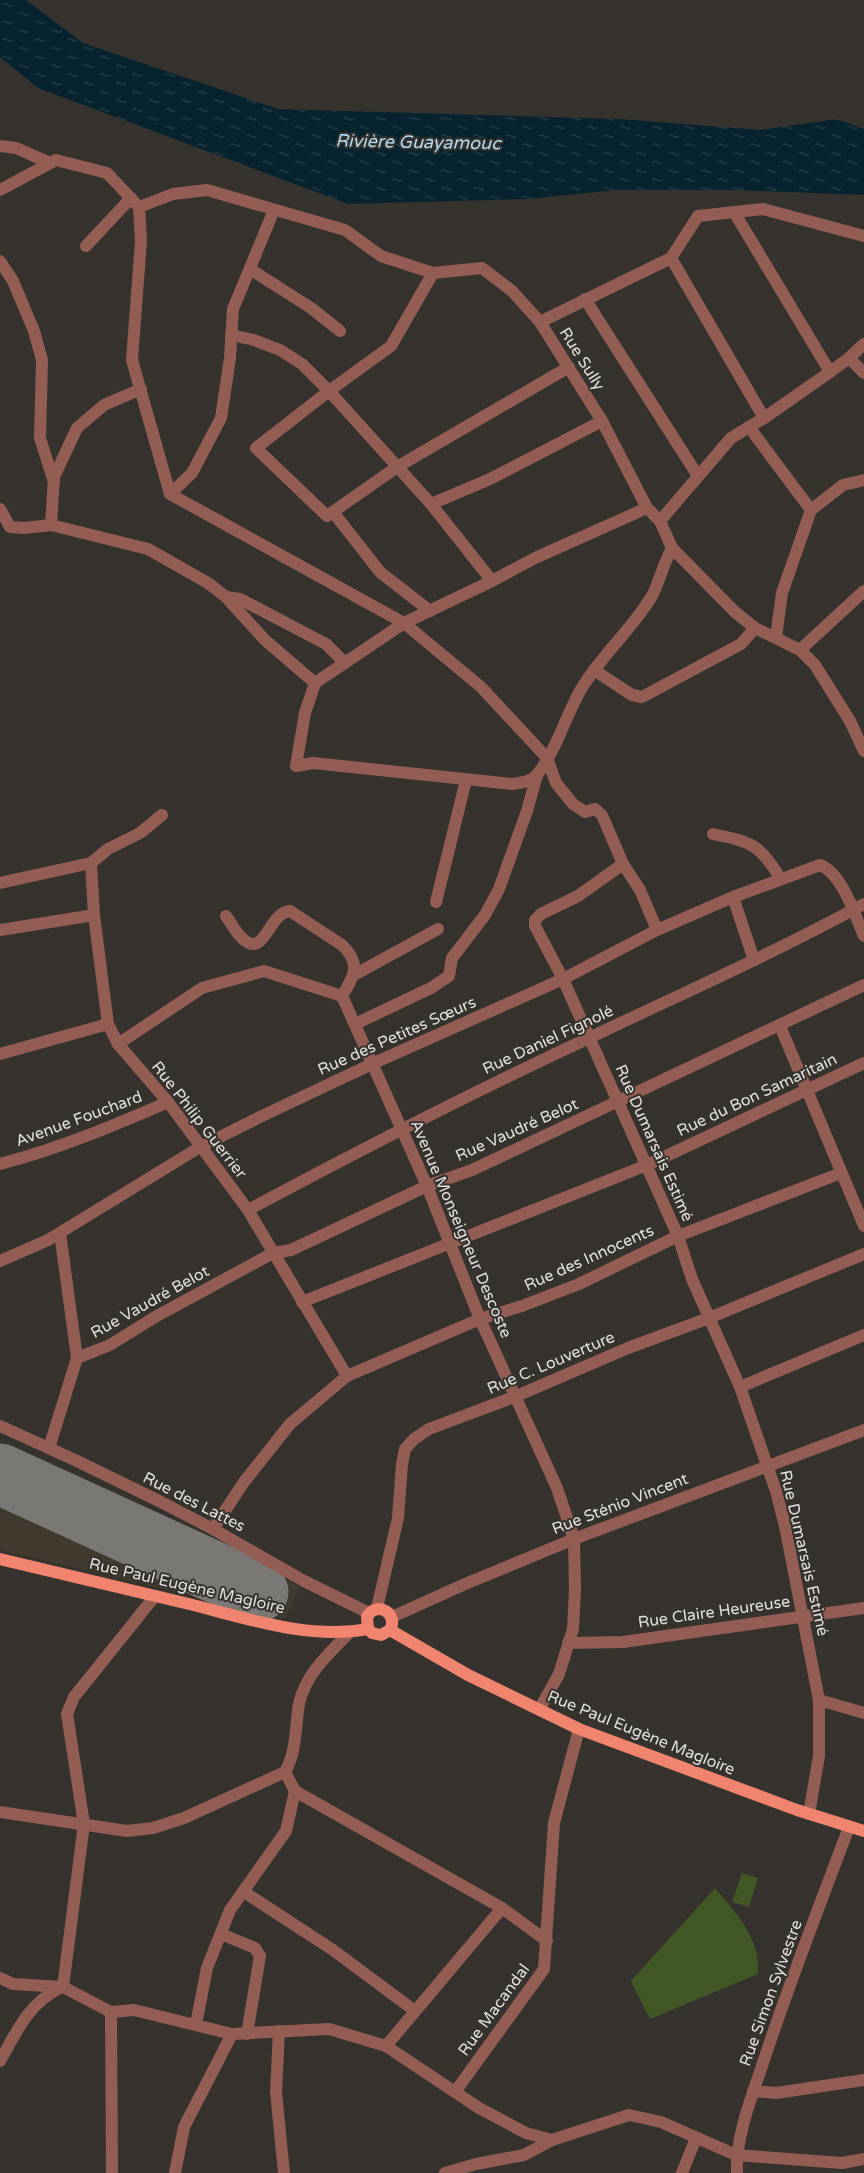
<svg xmlns="http://www.w3.org/2000/svg" width="864" height="2173" font-family="'Varela Round',sans-serif">
  <style>
    .built { fill: #403a2f }
    .grass { fill: #425726 }
    .water { fill: url(#water-ripples) }
    .lines { fill: none; stroke-linecap: round; stroke-linejoin: round }
    .runway { stroke: #7a7874; stroke-width: 61 }
    .minor { stroke: #935d53; stroke-width: 12 }
    .major { stroke: #f1846f; stroke-width: 12 }
    .labels { text-anchor: middle; dominant-baseline: central; stroke-width: 4; stroke-linejoin: round; paint-order: stroke }
    .street-label { font-size: 16px; fill: #e1dfdc; stroke: #36332e }
    .water-label { font-size: 18px; font-style: italic; fill: #b2daf2; stroke: #36332e }
  </style>
  <defs>
    <pattern id="water-ripples" width="26" height="14" patternUnits="userSpaceOnUse" patternTransform="scale(1.25)"><rect width="26" height="14" fill="#082330"/><path d="M2 4q2-2 4 0t4 0M15 11q2-2 4 0t4 0" fill="none" stroke="#2c424d"/></pattern>
  </defs>
  <rect width="100%" height="100%" fill="#36332e"/>
  <!-- built -->
  <path class="built" d="M0,1449L300,1586L286,1618L0,1550Z"/>
  <!-- grass -->
  <g class="grass">
    <path d="M742,1873L758,1878L749,1907L732,1902Z"/>
    <path d="M715,1888C736,1913 761,1939 758,1974L650,2019L631,1981Z"/>
  </g>
  <!-- water -->
  <path class="water" d="M0,0H26L83,43L278,109L620,119L760,130L837,119L864,129V195L733,190H616L528,199L348,204L38,88L0,57Z"/>
  <g class="lines">
    <!-- runway -->
    <path class="runway" d="M0,1474L258,1592"/>
    <!-- minor -->
    <g class="minor">
      <path d="M0,146L16,148L50,163"/>
      <path d="M0,190L56,160L107,173L139,207L141,241L132,360L170,494L404,623L481,687L547,758L556,783L573,804L585,812L595,809L602,815L623,864L578,896L541,914L535,920V926L563,979L678,1236L692,1279L740,1387L776,1491L785,1526L819,1700V1756L809,1814"/>
      <path d="M139,207L173,194L207,190L345,230L381,256L433,273L482,268L512,291L540,322L602,421L647,508L660,521L672,548L735,612L755,628L800,650L815,665L850,721L864,751"/>
      <path d="M734,212L830,372"/>
      <path d="M86,246L131,198"/>
      <path d="M671,258L764,418"/>
      <path d="M0,261L13,281L34,331L42,360L40,438L54,482"/>
      <path d="M250,269L311,308L340,331"/>
      <path d="M433,273L391,346L329,391L256,448L327,516L397,467L569,367"/>
      <path d="M585,299L698,476"/>
      <path d="M540,322L671,258L698,216L763,209L864,236"/>
      <path d="M231,335L254,340L280,350L302,364L329,391L431,504L492,581"/>
      <path d="M849,358L864,373"/>
      <path d="M749,427L811,510"/>
      <path d="M170,494L192,473L221,418L230,358L233,309L274,210"/>
      <path d="M431,504L490,479L602,421"/>
      <path d="M0,509L10,527L24,528L51,525L148,549L208,583L226,597L265,640L315,683L305,713L296,766L313,763L512,784C520,783 530,782 536,776C554,755 566,716 580,691C600,656 633,629 653,594C660,579 664,563 672,548"/>
      <path d="M333,512L380,572L430,611"/>
      <path d="M660,521L731,438L764,418L830,372L849,358L864,344"/>
      <path d="M51,525L54,477L77,428L104,405L141,389"/>
      <path d="M226,597L240,599L326,644L345,663"/>
      <path d="M776,637L782,593L811,510L843,485L864,480"/>
      <path d="M800,650L864,591"/>
      <path d="M594,670L632,695L642,697L741,644L755,628"/>
      <path d="M315,683L404,623L492,581L535,558L647,508"/>
      <path d="M713,834C751,842 760,844 780,878"/>
      <path d="M91,863L94,915L108,1024L118,1044L168,1102L248,1210L347,1376"/>
      <path d="M623,864L640,890L657,930"/>
      <path d="M0,883L91,863L108,849L140,833L162,815"/>
      <path d="M733,897L754,960"/>
      <path d="M436,902L466,780"/>
      <path d="M226,916C231,923 236,933 243,939C265,959 268,913 290,911L342,945C362,964 354,976 342,996"/>
      <path d="M0,930L94,915"/>
      <path d="M354,975L438,929"/>
      <path d="M355,1024L431,988L449,976L452,958L485,915L499,889L527,811L537,775"/>
      <path d="M780,1026L864,1226"/>
      <path d="M118,1044L202,988L264,971L342,996L427,1186L480,1319L557,1488L574,1539L575,1590L573,1629L559,1674L539,1710"/>
      <path d="M0,1054L108,1024"/>
      <path d="M0,1164C59,1149 112,1126 168,1102"/>
      <path d="M248,1210C360,1150 473,1092 589,1038C681,994 774,953 864,904"/>
      <path d="M0,1261L48,1240L200,1147L264,1115L374,1063L563,979L657,930L733,897L820,865C842,873 855,915 864,936"/>
      <path d="M302,1302L647,1165L864,1063"/>
      <path d="M77,1358L110,1345L155,1317L273,1253L291,1250L427,1186L472,1170L864,985"/>
      <path d="M740,1387L864,1335"/>
      <path d="M0,1426L75,1460L161,1502L213,1529L304,1581L369,1613"/>
      <path d="M49,1448L77,1358L60,1233"/>
      <path d="M213,1529L244,1482L290,1424L347,1376L480,1319L522,1306L579,1284L678,1236L841,1173"/>
      <path d="M377,1608L398,1518L402,1464L405,1449L414,1439L429,1429L514,1397L628,1348L709,1318L864,1254"/>
      <path d="M392,1617L465,1584L574,1539L864,1430"/>
      <path d="M568,1643L623,1642L864,1608"/>
      <path d="M819,1700L864,1713"/>
      <path d="M295,1791L502,1908L547,1941"/>
      <path d="M0,1812L127,1831L153,1828L184,1818L285,1772C297,1751 295,1727 299,1704C305,1675 329,1653 349,1633"/>
      <path d="M244,1892L333,1950L415,2011"/>
      <path d="M221,1934L255,1948L260,1956L247,2034"/>
      <path d="M0,1978L13,1984L63,1987L111,2012L134,2010L232,2034L329,2029L386,2046L479,2108L526,2133L552,2140L629,2115L661,2122L736,2155L842,2163L864,2159"/>
      <path d="M63,1987L84,1824L67,1714L74,1697L155,1596"/>
      <path d="M111,2012L112,2173"/>
      <path d="M196,2024L207,1968L230,1910L286,1831L295,1791L285,1772"/>
      <path d="M279,2031L276,2092L284,2173"/>
      <path d="M386,2046L502,1908"/>
      <path d="M0,2061C17,2031 28,2004 60,1988"/>
      <path d="M753,2091L776,2093L864,2080"/>
      <path d="M455,2092L544,1969L554,1823L579,1729"/>
      <path d="M175,2173L184,2127L232,2034"/>
      <path d="M445,2173L476,2164L524,2155L552,2140"/>
      <path d="M682,2173L696,2138"/>
      <path d="M737,2173C735,2138 752,2096 763,2063C789,1983 820,1905 849,1827"/>
    </g>
    <!-- major -->
    <g class="major">
      <path d="M0,1559C63,1574 126,1589 189,1604C246,1618 308,1640 368,1629"/>
      <path d="M368,1629L367,1617C376,1600 399,1613 390,1630"/>
      <path d="M368,1629L372,1633L381,1635L390,1630"/>
      <path d="M390,1630L468,1675L579,1729L797,1810L864,1831"/>
    </g>
  </g>
  <g class="labels">
    <!-- street labels -->
    <g class="street-label">
      <text transform="translate(582 359) rotate(58)">Rue Sully</text>
      <text transform="translate(397 1036) rotate(-24)">Rue des Petites Sœurs</text>
      <text transform="translate(548 1040) rotate(-25)">Rue Daniel Fignolé</text>
      <text transform="translate(757 1095) rotate(-25)">Rue du Bon Samaritain</text>
      <text transform="translate(79 1119) rotate(-20)">Avenue Fouchard</text>
      <text transform="translate(199 1120) rotate(52)">Rue Philip Guerrier</text>
      <text transform="translate(517 1130) rotate(-24)">Rue Vaudré Belot</text>
      <text transform="translate(654 1143) rotate(66)">Rue Dumarsais Estimé</text>
      <text transform="translate(461 1229) rotate(67)">Avenue Monseigneur Descoste</text>
      <text transform="translate(589 1258) rotate(-24)">Rue des Innocents</text>
      <text transform="translate(150 1302) rotate(-29)">Rue Vaudré Belot</text>
      <text transform="translate(551 1363) rotate(-23)">Rue C. Louverture</text>
      <text transform="translate(194 1502) rotate(27)">Rue des Lattes</text>
      <text transform="translate(620 1504) rotate(-21)">Rue Sténio Vincent</text>
      <text transform="translate(804 1553) rotate(77)">Rue Dumarsais Estimé</text>
      <text transform="translate(187 1586) rotate(13)">Rue Paul Eugène Magloire</text>
      <text transform="translate(714 1612) rotate(-8)">Rue Claire Heureuse</text>
      <text transform="translate(641 1733) rotate(22)">Rue Paul Eugène Magloire</text>
      <text transform="translate(771 1993) rotate(-70)">Rue Simon Sylvestre</text>
      <text transform="translate(494 2010) rotate(-54)">Rue Macandal</text>
    </g>
    <!-- water labels -->
    <g class="water-label">
      <text transform="translate(418 142) rotate(1)">Rivière Guayamouc</text>
    </g>
  </g>
</svg>
